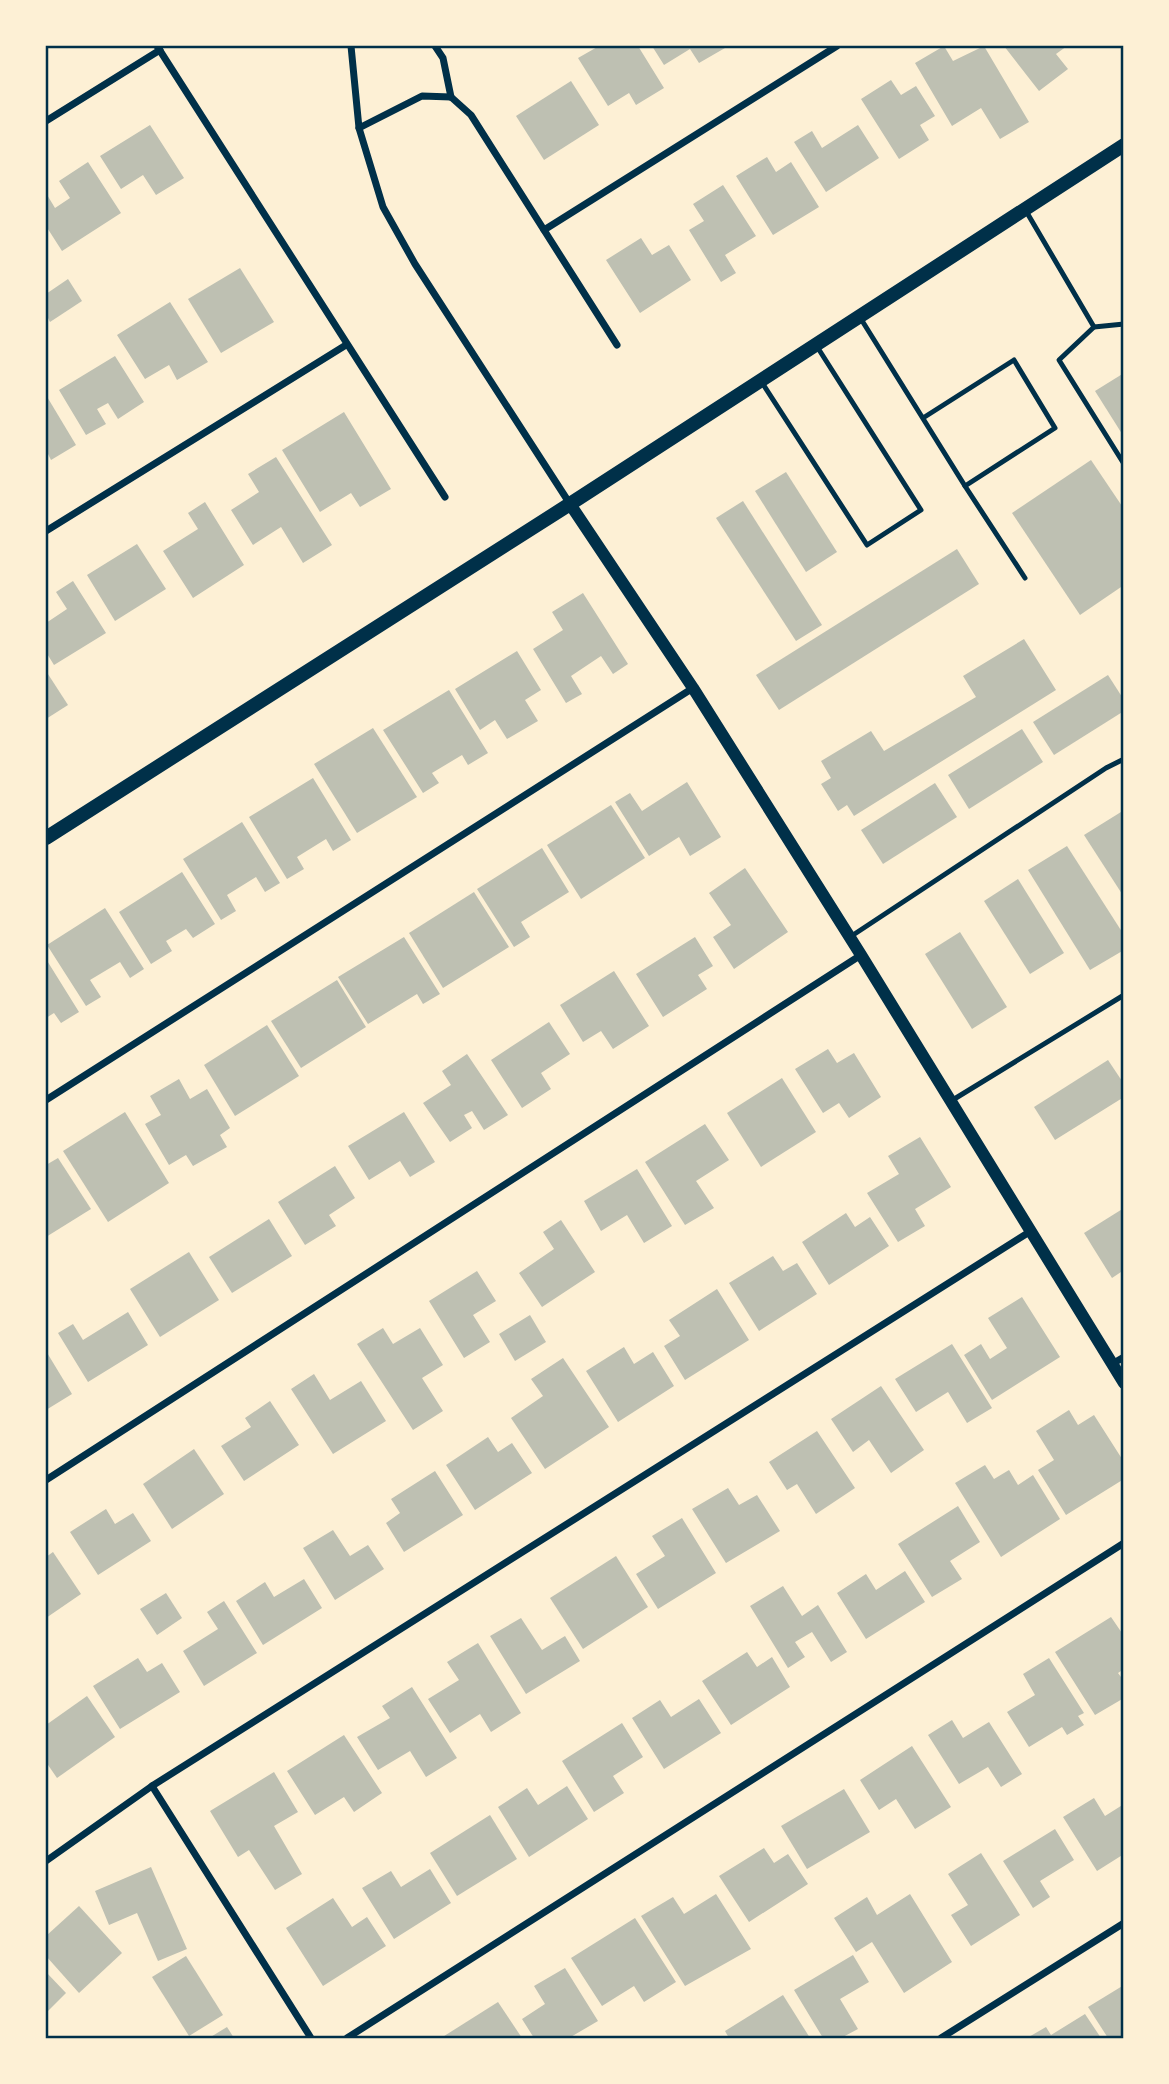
<svg xmlns="http://www.w3.org/2000/svg" width="1169" height="2084" font-family="Raleway,sans-serif">
  <style>
    .building { fill: #bec0b2 }
    .lines { fill: none; stroke-linecap: round; stroke-linejoin: round }
    .service { stroke: #003049; stroke-width: 5 }
    .minor { stroke: #003049; stroke-width: 7 }
    .tertiary { stroke: #003049; stroke-width: 12 }
    .secondary { stroke: #003049; stroke-width: 14 }
    .neatline { fill: none; stroke: #003049; stroke-width: 2.5 }
  </style>
  <rect width="100%" height="100%" fill="#fdf0d5"/>
  <!-- building -->
  <g class="building">
    <path d="M599,46H638L664,88L636,105L629,93L608,106L578,58Z"/>
    <path d="M652,46H724L725,48L699,63L690,49L664,65Z"/>
    <path d="M944,46L953,61L984,46L1029,122L1000,139L981,108L952,126L915,63Z"/>
    <path d="M1004,46H1067L1056,54L1068,69L1039,91Z"/>
    <path d="M891,80L901,95L916,86L935,116L920,125L929,140L899,159L861,99Z"/>
    <path d="M571,81L599,125L544,160L516,116Z"/>
    <path d="M150,125L184,178L156,195L143,175L121,189L100,156Z"/>
    <path d="M858,125L879,158L826,192L794,142L812,131L822,148Z"/>
    <path d="M767,157L776,172L791,162L819,207L773,235L736,176Z"/>
    <path d="M88,162L121,213L62,251L46,226V193L55,208L70,198L59,181Z"/>
    <path d="M723,185L756,236L725,255L736,273L721,282L689,230L704,221L693,204Z"/>
    <path d="M641,238L652,255L669,245L691,280L640,313L606,260Z"/>
    <path d="M240,268L274,322L221,353L188,299Z"/>
    <path d="M68,279L82,301L50,322L46,314V294Z"/>
    <path d="M170,302L208,362L177,380L169,365L145,379L117,335Z"/>
    <path d="M115,356L144,402L118,419L108,403L97,409L106,424L86,435L59,390Z"/>
    <path d="M1124,373V437L1095,391Z"/>
    <path d="M46,395L76,445L51,460L46,450Z"/>
    <path d="M344,412L391,489L360,507L351,493L320,512L282,450Z"/>
    <path d="M276,457L332,545L303,563L281,527L253,545L231,510L259,492L248,474Z"/>
    <path d="M1091,460L1124,509V585L1080,615L1012,513Z"/>
    <path d="M786,472L837,552L806,572L755,491Z"/>
    <path d="M743,501L822,625L796,641L716,518Z"/>
    <path d="M205,502L244,565L193,598L163,551L198,529L188,513Z"/>
    <path d="M137,544L166,589L115,621L87,575Z"/>
    <path d="M957,549L979,584L779,710L756,675Z"/>
    <path d="M73,581L106,633L54,665L46,652V623L67,609L56,592Z"/>
    <path d="M583,593L628,664L613,674L601,656L571,676L582,694L566,703L533,649L563,630L552,612Z"/>
    <path d="M1024,639L1056,690L854,816L847,805L838,811L821,784L831,778L821,761L871,731L884,751L976,697L963,676Z"/>
    <path d="M517,651L541,690L525,700L538,721L507,739L495,720L480,730L455,689Z"/>
    <path d="M46,671L68,705L46,719Z"/>
    <path d="M1108,675L1124,700V711L1054,755L1033,722Z"/>
    <path d="M449,690L488,753L468,765L462,755L432,773L439,783L423,793L383,730Z"/>
    <path d="M373,728L417,797L357,833L314,764Z"/>
    <path d="M1022,729L1043,762L969,809L948,775Z"/>
    <path d="M313,778L351,840L333,851L326,839L297,857L304,869L287,879L249,817Z"/>
    <path d="M687,782L721,837L690,856L679,837L649,856L615,802L630,793L642,811Z"/>
    <path d="M935,783L957,817L883,864L861,830Z"/>
    <path d="M611,805L645,858L581,899L547,845Z"/>
    <path d="M1121,812L1124,817V897L1084,835Z"/>
    <path d="M242,822L280,883L265,892L256,877L227,895L236,911L221,920L183,859Z"/>
    <path d="M1067,846L1124,935V950L1090,970L1028,870Z"/>
    <path d="M542,848L569,892L521,922L530,937L514,947L477,889Z"/>
    <path d="M745,868L788,932L734,969L713,937L731,925L709,893Z"/>
    <path d="M182,872L215,924L193,938L186,929L166,941L172,951L151,964L119,912Z"/>
    <path d="M1018,879L1064,953L1030,974L984,901Z"/>
    <path d="M474,892L509,947L443,988L409,933Z"/>
    <path d="M105,908L144,969L130,978L120,962L90,980L101,997L86,1006L47,945Z"/>
    <path d="M960,932L1007,1007L972,1029L925,954Z"/>
    <path d="M404,937L440,994L423,1004L417,994L368,1024L338,977Z"/>
    <path d="M695,937L713,966L698,975L707,989L663,1017L636,974Z"/>
    <path d="M46,959L79,1012L61,1023L54,1013L46,1018Z"/>
    <path d="M614,971L649,1026L613,1049L601,1031L583,1042L560,1005Z"/>
    <path d="M337,980L366,1027L301,1068L271,1021Z"/>
    <path d="M549,1022L570,1054L541,1073L551,1089L522,1108L491,1060Z"/>
    <path d="M267,1025L299,1076L235,1116L204,1065Z"/>
    <path d="M828,1049L837,1063L854,1053L881,1097L849,1118L839,1103L823,1113L795,1069Z"/>
    <path d="M467,1054L508,1115L484,1130L472,1111L464,1115L472,1128L450,1142L423,1103L451,1085L442,1071Z"/>
    <path d="M1108,1060L1124,1084V1097L1055,1140L1034,1107Z"/>
    <path d="M782,1078L816,1132L761,1167L727,1113Z"/>
    <path d="M179,1079L190,1099L207,1089L230,1128L220,1135L227,1147L193,1166L186,1155L169,1165L145,1124L161,1115L150,1096Z"/>
    <path d="M125,1112L169,1183L108,1222L63,1151Z"/>
    <path d="M404,1112L435,1162L410,1177L400,1161L369,1180L348,1146Z"/>
    <path d="M705,1124L729,1160L696,1181L714,1208L685,1225L645,1162Z"/>
    <path d="M920,1137L951,1187L915,1209L925,1226L898,1242L867,1193L899,1174L888,1156Z"/>
    <path d="M58,1158L91,1209L46,1237V1165Z"/>
    <path d="M335,1166L355,1198L329,1215L336,1226L305,1245L278,1202Z"/>
    <path d="M637,1169L672,1226L644,1243L627,1215L601,1231L584,1201Z"/>
    <path d="M1124,1208V1270L1112,1278L1084,1233Z"/>
    <path d="M846,1213L855,1227L870,1217L889,1246L829,1285L802,1242Z"/>
    <path d="M269,1219L292,1256L232,1293L209,1257Z"/>
    <path d="M561,1220L595,1272L542,1307L519,1273L554,1249L543,1232Z"/>
    <path d="M189,1252L219,1300L160,1337L130,1289Z"/>
    <path d="M773,1256L783,1271L797,1263L817,1294L759,1331L729,1283Z"/>
    <path d="M477,1271L496,1301L473,1315L490,1342L464,1358L429,1301Z"/>
    <path d="M717,1289L749,1340L685,1380L664,1346L680,1336L669,1320Z"/>
    <path d="M1022,1297L1060,1357L992,1400L964,1355L981,1344L990,1359L1007,1348L988,1318Z"/>
    <path d="M128,1312L148,1345L88,1382L58,1333L73,1324L83,1340Z"/>
    <path d="M530,1315L546,1342L515,1361L499,1334Z"/>
    <path d="M383,1328L393,1344L420,1328L443,1365L422,1378L443,1411L413,1430L357,1344Z"/>
    <path d="M952,1344L992,1408L967,1423L948,1392L916,1412L895,1379Z"/>
    <path d="M624,1347L634,1364L653,1352L674,1386L618,1422L586,1371Z"/>
    <path d="M46,1351L72,1394L46,1410Z"/>
    <path d="M563,1358L609,1427L545,1469L511,1418L543,1396L531,1379Z"/>
    <path d="M314,1374L330,1400L361,1381L386,1421L333,1454L291,1389Z"/>
    <path d="M881,1386L924,1450L891,1473L869,1440L853,1452L831,1419Z"/>
    <path d="M270,1401L299,1445L244,1481L221,1446L251,1427L245,1418Z"/>
    <path d="M1069,1410L1078,1425L1094,1415L1124,1462V1479L1066,1515L1038,1470L1054,1460L1036,1431Z"/>
    <path d="M817,1431L855,1488L816,1514L797,1484L787,1490L769,1462Z"/>
    <path d="M488,1437L498,1452L512,1443L532,1473L475,1510L446,1465Z"/>
    <path d="M194,1449L224,1494L172,1529L143,1484Z"/>
    <path d="M985,1465L994,1479L1009,1470L1018,1485L1033,1475L1060,1519L1001,1557L955,1483Z"/>
    <path d="M435,1471L463,1515L404,1552L386,1523L400,1513L391,1499Z"/>
    <path d="M728,1488L739,1505L757,1495L780,1531L726,1563L692,1509Z"/>
    <path d="M958,1506L980,1542L950,1561L962,1579L932,1597L898,1544Z"/>
    <path d="M106,1509L115,1524L133,1513L151,1541L98,1575L70,1532Z"/>
    <path d="M682,1518L716,1573L658,1609L636,1574L665,1556L652,1536Z"/>
    <path d="M333,1530L350,1556L368,1545L384,1569L335,1600L303,1548Z"/>
    <path d="M53,1552L81,1594L46,1618V1557Z"/>
    <path d="M616,1556L648,1607L583,1649L550,1598Z"/>
    <path d="M905,1571L925,1602L866,1639L837,1593L866,1574L876,1590Z"/>
    <path d="M304,1579L322,1608L263,1645L236,1601L265,1582L274,1597Z"/>
    <path d="M783,1586L802,1616L818,1605L847,1652L831,1662L812,1632L795,1642L805,1657L788,1668L750,1606Z"/>
    <path d="M166,1593L182,1618L157,1635L140,1609Z"/>
    <path d="M224,1601L257,1653L204,1686L183,1651L218,1629L207,1612Z"/>
    <path d="M1111,1617L1124,1636V1669L1118,1673L1124,1681V1698L1095,1715L1055,1652Z"/>
    <path d="M521,1618L542,1650L565,1636L580,1661L526,1694L490,1636Z"/>
    <path d="M478,1643L521,1713L491,1732L480,1714L450,1733L428,1699L459,1680L447,1662Z"/>
    <path d="M747,1652L757,1667L772,1657L790,1687L731,1725L702,1681Z"/>
    <path d="M138,1658L147,1672L162,1663L180,1692L120,1729L93,1686Z"/>
    <path d="M1049,1658L1084,1713L1078,1716L1084,1725L1067,1735L1062,1727L1029,1747L1007,1712L1035,1695L1023,1674Z"/>
    <path d="M412,1687L457,1758L426,1777L410,1751L378,1770L357,1737L390,1718L382,1706Z"/>
    <path d="M87,1696L115,1737L57,1778L46,1762V1725Z"/>
    <path d="M699,1699L721,1733L664,1769L632,1718L660,1700L671,1717Z"/>
    <path d="M952,1720L963,1738L989,1722L1022,1774L1001,1787L988,1767L959,1784L928,1735Z"/>
    <path d="M622,1723L643,1757L613,1776L624,1793L594,1812L562,1761Z"/>
    <path d="M344,1735L382,1793L354,1812L344,1797L315,1815L287,1771Z"/>
    <path d="M912,1746L951,1807L915,1829L896,1799L879,1810L860,1780Z"/>
    <path d="M274,1772L298,1812L274,1826L302,1874L275,1890L249,1850L238,1857L210,1811Z"/>
    <path d="M567,1786L588,1819L529,1857L498,1807L527,1788L538,1805Z"/>
    <path d="M844,1789L870,1832L807,1869L781,1826Z"/>
    <path d="M1094,1798L1105,1816L1124,1804V1854L1097,1871L1063,1817Z"/>
    <path d="M490,1815L517,1859L457,1896L430,1853Z"/>
    <path d="M1055,1829L1074,1860L1040,1881L1050,1897L1033,1908L1003,1861Z"/>
    <path d="M764,1848L774,1863L788,1854L808,1884L749,1922L719,1876Z"/>
    <path d="M981,1853L1020,1915L971,1946L951,1915L968,1905L948,1874Z"/>
    <path d="M151,1867L187,1949L158,1961L137,1913L109,1925L95,1891Z"/>
    <path d="M430,1869L451,1903L394,1939L362,1888L391,1871L401,1887Z"/>
    <path d="M716,1894L751,1949L685,1986L641,1916L673,1897L684,1914Z"/>
    <path d="M910,1894L952,1962L904,1993L872,1942L856,1952L834,1918L867,1897L877,1915Z"/>
    <path d="M333,1898L352,1927L367,1917L386,1946L323,1986L286,1928Z"/>
    <path d="M79,1906L122,1953L79,1993L46,1956V1936Z"/>
    <path d="M635,1918L676,1982L644,2002L634,1986L602,2006L571,1958Z"/>
    <path d="M853,1955L869,1982L840,1999L858,2029L841,2038H823L794,1990Z"/>
    <path d="M186,1956L223,2015L189,2036L152,1977Z"/>
    <path d="M565,1968L598,2021L569,2038H534L522,2019L545,2004L534,1986Z"/>
    <path d="M46,1972L66,1993L46,2013Z"/>
    <path d="M1124,1985V2038H1108L1088,2007Z"/>
    <path d="M783,1995L810,2038H729L725,2031Z"/>
    <path d="M498,2002L522,2038H441Z"/>
    <path d="M1085,2014L1101,2038H1027L1046,2027L1051,2035Z"/>
    <path d="M227,2027L234,2038H209Z"/>
  </g>
  <g class="lines">
    <!-- service -->
    <g class="service">
      <path d="M1026,211L1094,327"/>
      <path d="M861,319L965,486L1055,428L1014,360L923,418"/>
      <path d="M1124,324L1094,327L1059,360L1124,464"/>
      <path d="M761,381L867,545L921,510L816,345"/>
      <path d="M965,486L1025,578"/>
      <path d="M850,937L1106,768L1124,759"/>
      <path d="M951,1101L1124,995"/>
    </g>
    <!-- minor -->
    <g class="minor">
      <path d="M157,46L445,497"/>
      <path d="M351,46L359,128L383,207L415,264L570,504"/>
      <path d="M435,46L443,58L451,97"/>
      <path d="M46,121L160,50"/>
      <path d="M359,128L422,96L451,97L471,115L617,345"/>
      <path d="M544,230L837,46"/>
      <path d="M46,531L346,345"/>
      <path d="M46,1100L693,688"/>
      <path d="M1112,1364L1124,1357"/>
      <path d="M46,1480L861,955"/>
      <path d="M152,1786L311,2038"/>
      <path d="M46,1861L152,1786L1031,1231"/>
      <path d="M347,2038L1124,1543"/>
      <path d="M941,2038L1124,1923"/>
    </g>
    <!-- tertiary -->
    <path class="tertiary" d="M570,504L693,688L861,955L1124,1383"/>
    <!-- secondary -->
    <path class="secondary" d="M46,838L570,504L1124,145"/>
  </g>
  <!-- border -->
  <rect width="1169" height="2084" fill="none" stroke="#fdf0d5" stroke-width="94"/>
  <rect x="47" y="47" width="1075" height="1990" class="neatline"/>
</svg>
